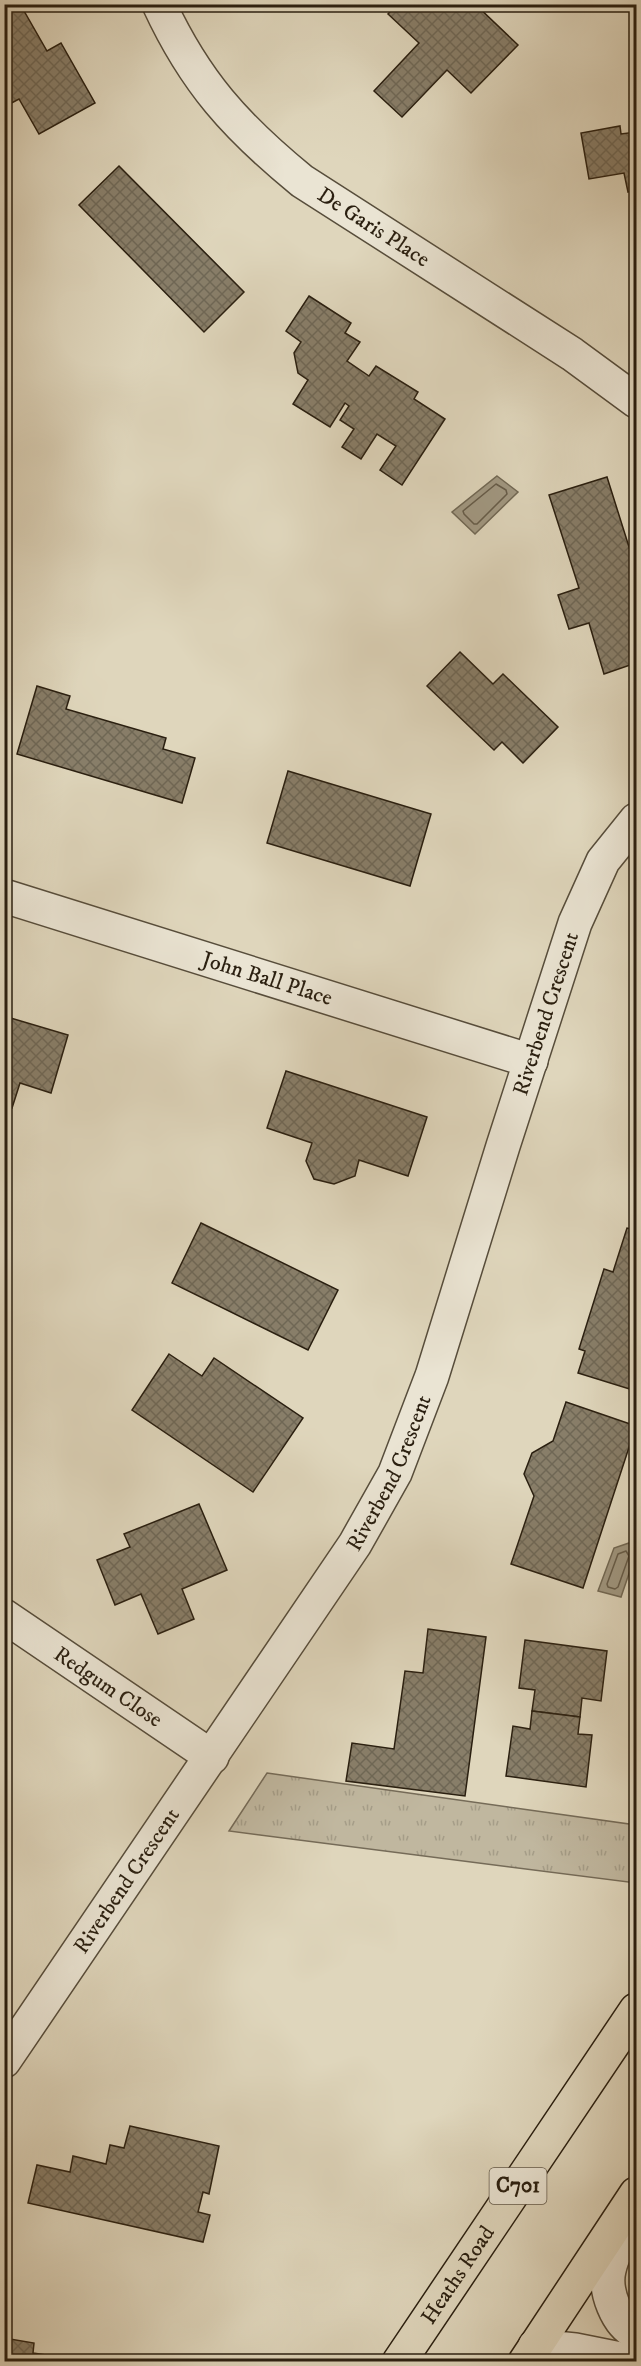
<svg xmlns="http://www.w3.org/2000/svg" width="641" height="2366" font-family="'IM FELL DW Pica',serif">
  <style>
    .park { fill: url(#park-tufts); stroke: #756b58; stroke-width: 1.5 }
    .water { fill: #a19882; stroke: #716854; stroke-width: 1.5 }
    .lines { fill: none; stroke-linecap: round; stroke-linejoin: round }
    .shore { stroke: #665c49; stroke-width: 1.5 }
    .building { fill: url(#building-cross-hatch); stroke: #2a1f10; stroke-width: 1.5 }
    .minor-casing { stroke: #574d3b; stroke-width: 36 }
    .major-casing { stroke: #2a1f10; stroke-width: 36 }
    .minor { stroke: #eae4d3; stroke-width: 33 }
    .major { stroke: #dfd6bc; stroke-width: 33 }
    .labels { text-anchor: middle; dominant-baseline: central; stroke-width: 4.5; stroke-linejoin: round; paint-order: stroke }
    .shield { fill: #eae4d3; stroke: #645a4a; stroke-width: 1.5 }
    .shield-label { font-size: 21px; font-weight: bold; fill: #2a1f10 }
    .street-label { font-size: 22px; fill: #2a1f10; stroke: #eae4d3 }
  </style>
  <defs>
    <pattern id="park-tufts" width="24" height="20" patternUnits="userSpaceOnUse" patternTransform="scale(1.5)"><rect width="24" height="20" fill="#c0b79f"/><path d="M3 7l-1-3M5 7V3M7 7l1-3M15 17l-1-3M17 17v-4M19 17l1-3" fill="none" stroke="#a59d88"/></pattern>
    <pattern id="building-cross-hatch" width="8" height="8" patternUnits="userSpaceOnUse" patternTransform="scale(1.5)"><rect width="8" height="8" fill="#887e69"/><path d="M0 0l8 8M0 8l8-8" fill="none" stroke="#6f6755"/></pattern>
  </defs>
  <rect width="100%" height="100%" fill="#dfd6bc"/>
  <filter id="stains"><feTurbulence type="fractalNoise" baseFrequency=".00333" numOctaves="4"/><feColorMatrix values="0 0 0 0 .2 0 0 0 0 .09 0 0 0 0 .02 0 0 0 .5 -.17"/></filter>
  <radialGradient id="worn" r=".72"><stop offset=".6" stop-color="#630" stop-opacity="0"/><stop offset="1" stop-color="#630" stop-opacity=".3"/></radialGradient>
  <!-- park -->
  <path class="park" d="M267,1773L636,1825V1883L229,1831Z"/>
  <!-- water -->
  <g class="water">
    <path d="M497,476L518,492L475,534L452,512Z"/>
    <path d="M629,1543L636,1553L621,1597L598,1591L614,1548Z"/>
  </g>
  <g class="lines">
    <!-- shore -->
    <g class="shore">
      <path d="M496,484L506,490L507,494L477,524H474L464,514L463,511Z"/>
      <path d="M626,1551L629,1556L618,1587L615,1589L608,1587L607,1584L618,1554Z"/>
    </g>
  </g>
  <!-- building -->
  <g class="building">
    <path d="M4,4H20L47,51L61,43L95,103L39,134L19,99L4,107Z"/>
    <path d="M397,4H475L518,45L471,93L447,70L402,117L374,91L419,43L388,14Z"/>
    <path d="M620,126L621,134L636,132V190L628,192L624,173L589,179L581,133Z"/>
    <path d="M119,166L244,292L204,332L79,205Z"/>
    <path d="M309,296L351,323L345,333L360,342L347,361L369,376L376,366L418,392L414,399L445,419L402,485L380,470L396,446L377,434L361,459L342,447L354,429L340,420L349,406L345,403L330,427L293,404L308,380L298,373L294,353L301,342L286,331Z"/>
    <path d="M607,477L636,569V663L604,674L589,623L569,629L558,595L579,588L549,495Z"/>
    <path d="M460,652L493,684L503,674L558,727L523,763L502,742L494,750L427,686Z"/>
    <path d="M37,686L70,696L66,709L166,738L163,749L195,758L182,803L17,754Z"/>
    <path d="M288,771L431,814L410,886L267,843Z"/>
    <path d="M4,1016L68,1035L51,1093L20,1083L12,1108L4,1106Z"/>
    <path d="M286,1071L427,1117L408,1176L359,1160L355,1176L334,1184L314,1179L306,1161L312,1143L267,1128Z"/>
    <path d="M636,1216V1391L578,1373L585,1351L579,1349L604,1269L613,1272L627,1228L632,1229Z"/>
    <path d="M201,1223L338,1290L308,1350L172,1283Z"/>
    <path d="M169,1354L202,1376L214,1358L303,1418L253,1492L132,1410Z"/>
    <path d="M566,1402L636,1426L583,1588L511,1564L534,1496L524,1474L532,1453L553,1441Z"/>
    <path d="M199,1504L227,1570L182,1589L194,1619L158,1634L141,1594L115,1605L97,1560L130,1547L124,1534Z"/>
    <path d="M428,1629L486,1637L465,1796L346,1781L352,1743L394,1749L405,1671L423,1673Z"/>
    <path d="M525,1640L607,1651L601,1701L582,1698L580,1717L532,1711L535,1690L519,1688Z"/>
    <path d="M532,1711L580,1717L578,1734L592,1735L586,1787L506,1776L513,1726L530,1729Z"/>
    <path d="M636,1784V1798L630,1793Z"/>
    <path d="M130,2126L219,2146L209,2194L203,2192L198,2212L210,2215L203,2242L28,2203L37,2165L70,2172L73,2156L106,2164L110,2145L124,2148Z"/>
    <path d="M4,2338L34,2343L33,2353L92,2362H4Z"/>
  </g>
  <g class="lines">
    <!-- minor casing -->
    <g class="minor-casing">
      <g id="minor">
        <path id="s1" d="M159,4C195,82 236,127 302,181L572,354L636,401"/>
        <path id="s2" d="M4,896L531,1061"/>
        <path id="s3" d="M4,1616L212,1757"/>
        <path id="s4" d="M4,2061L355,1544L395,1473L432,1376L503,1146L575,923L603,861L636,820"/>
        <path d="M635,2219C625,2235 613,2251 609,2270C604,2291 617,2324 636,2333"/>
        <path d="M535,2346L575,2350L635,2362"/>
      </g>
    </g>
    <!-- major casing -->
    <g class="major-casing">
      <g id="major">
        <path id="s5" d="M399,2362L636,2010"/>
        <path d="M525,2362L636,2194"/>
      </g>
    </g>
    <!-- minor -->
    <use href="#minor" class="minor"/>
    <!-- major -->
    <use href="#major" class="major"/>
  </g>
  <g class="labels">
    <!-- shield labels -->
    <rect class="shield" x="489.5" y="2168" width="57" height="36" rx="4.5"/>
    <g class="shield-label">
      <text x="518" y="2186">C701</text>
    </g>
    <!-- street labels -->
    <g class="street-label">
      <text stroke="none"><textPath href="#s1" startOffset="315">De Garis Place</textPath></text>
      <text stroke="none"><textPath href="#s2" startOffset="276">John Ball Place</textPath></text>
      <text stroke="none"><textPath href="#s4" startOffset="1190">Riverbend Crescent</textPath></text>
      <text stroke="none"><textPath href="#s4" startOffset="704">Riverbend Crescent</textPath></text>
      <text stroke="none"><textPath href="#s3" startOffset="126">Redgum Close</textPath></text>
      <text stroke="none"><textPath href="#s4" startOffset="218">Riverbend Crescent</textPath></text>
      <text stroke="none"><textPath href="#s5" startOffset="105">Heaths Road</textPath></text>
    </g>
  </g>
  <!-- margin -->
  <rect width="641" height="2366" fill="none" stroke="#dfd6bc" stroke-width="24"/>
  <rect x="6" y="6" width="629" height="2354" fill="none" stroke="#2a1f10" stroke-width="3"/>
  <rect x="12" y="12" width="617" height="2342" fill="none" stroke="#2a1f10" stroke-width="1.5"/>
  <rect width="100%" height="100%" filter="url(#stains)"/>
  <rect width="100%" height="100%" fill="url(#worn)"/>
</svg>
